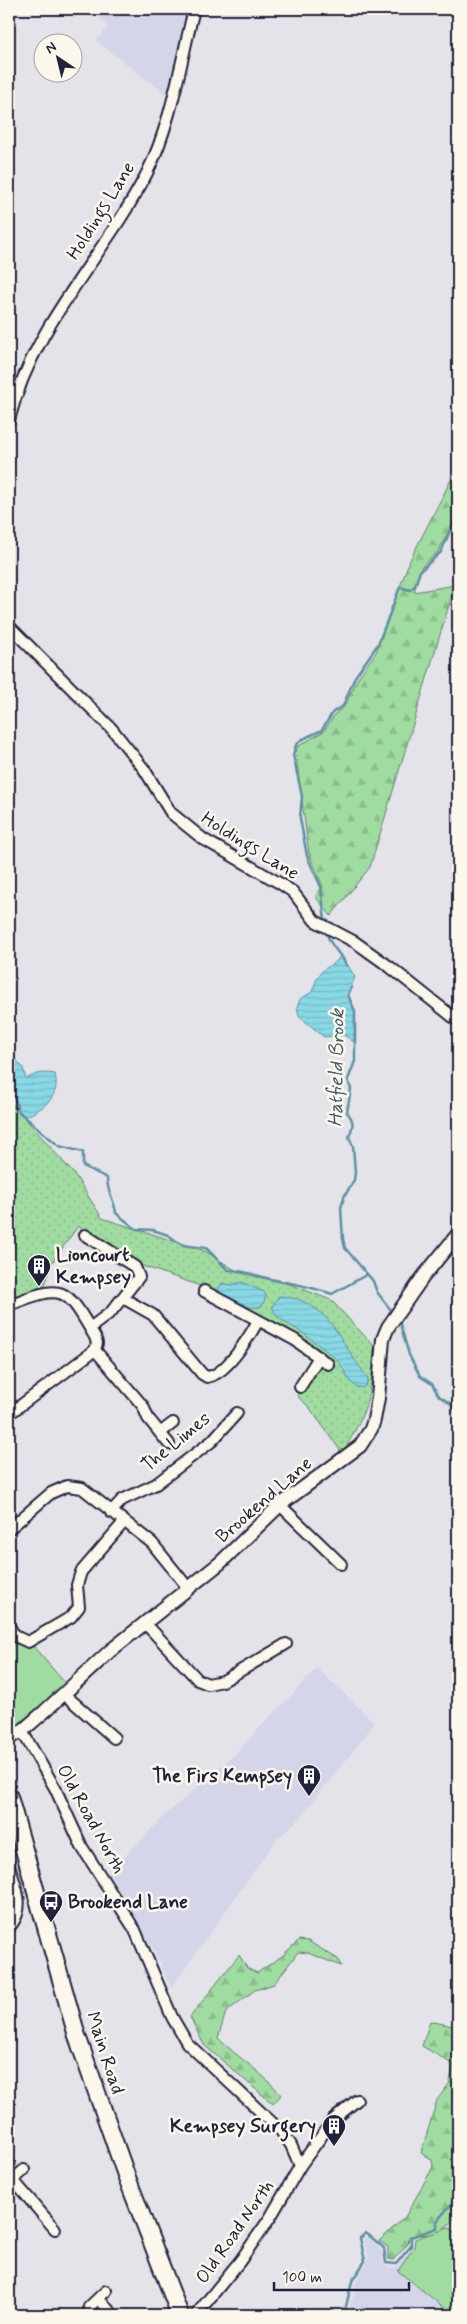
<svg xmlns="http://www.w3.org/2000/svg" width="467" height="2324" font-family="Mynerve,sans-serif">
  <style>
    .built { fill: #d4d5e8 }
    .grass { fill: #a0dba1; stroke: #617e6e }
    .forest { fill: url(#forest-firs); stroke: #617e6e }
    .park { fill: url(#park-dots); stroke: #617e6e }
    .water { fill: url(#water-rules); stroke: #608fa1 }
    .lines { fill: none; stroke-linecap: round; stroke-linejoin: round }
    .stream { stroke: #608fa1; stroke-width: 2.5 }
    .minor-casing { stroke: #22223b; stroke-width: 14 }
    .tertiary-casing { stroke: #22223b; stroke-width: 16 }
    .primary-casing { stroke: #22223b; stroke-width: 20 }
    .minor { stroke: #fbf7ec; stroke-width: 10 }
    .tertiary { stroke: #fbf7ec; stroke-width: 12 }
    .primary { stroke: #fbf7ec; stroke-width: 16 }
    .labels { text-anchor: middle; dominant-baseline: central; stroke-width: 5; stroke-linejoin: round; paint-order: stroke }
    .street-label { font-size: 19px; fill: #22223b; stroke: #fbf7ec }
    .poi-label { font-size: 19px; font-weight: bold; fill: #22223b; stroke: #fbf7ec; text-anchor: start }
    .water-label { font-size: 20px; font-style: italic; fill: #41596e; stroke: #fbf7ec }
  </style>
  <defs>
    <pattern id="forest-firs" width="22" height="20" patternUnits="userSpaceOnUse" patternTransform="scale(1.25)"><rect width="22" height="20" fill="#a0dba1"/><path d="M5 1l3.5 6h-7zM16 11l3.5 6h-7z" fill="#8abc8c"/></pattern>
    <pattern id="park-dots" width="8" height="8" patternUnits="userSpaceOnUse" patternTransform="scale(1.25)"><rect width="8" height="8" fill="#a0dba1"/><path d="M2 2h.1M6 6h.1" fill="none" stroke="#8abc8c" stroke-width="1.8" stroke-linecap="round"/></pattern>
    <pattern id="water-rules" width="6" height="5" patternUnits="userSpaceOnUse" patternTransform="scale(1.25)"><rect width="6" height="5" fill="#89d8e5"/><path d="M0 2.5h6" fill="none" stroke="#76b9c5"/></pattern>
  </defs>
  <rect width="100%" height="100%" fill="#e4e3ea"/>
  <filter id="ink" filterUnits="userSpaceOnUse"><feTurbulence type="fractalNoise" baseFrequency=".02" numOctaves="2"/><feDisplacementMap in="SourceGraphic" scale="10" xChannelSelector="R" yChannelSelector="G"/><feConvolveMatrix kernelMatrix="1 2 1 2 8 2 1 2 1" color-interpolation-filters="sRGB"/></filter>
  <g filter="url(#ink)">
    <!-- built -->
    <g class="built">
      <path d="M92,9H190L170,97L96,41L108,27Z"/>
      <path d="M317,1668L375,1723L301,1817L276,1840L171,1988L157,1956L108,1874L164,1816L232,1757Z"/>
      <path d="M448,2227L458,2235V2300L449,2315H347L354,2294L356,2281L369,2258L363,2240L367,2237L382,2251L383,2264L389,2268L396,2267L414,2247L415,2239Z"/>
    </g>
    <!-- grass -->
    <g class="grass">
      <path d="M14,1644L33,1646L66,1684L29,1719L9,1730V1648Z"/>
      <path d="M448,2227L458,2235V2300L451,2313L398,2271L414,2247L415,2239Z"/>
    </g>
    <!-- forest -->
    <g class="forest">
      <path d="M458,466V513L438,552L421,567L414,592L455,585L370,867L331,916L315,896L323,887L309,854L296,756L297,747L324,731L335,714L344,707L358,678L376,652L409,562Z"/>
      <path d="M299,1940L308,1941L338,1959L341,1966L308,1953L298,1952L274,1984L255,1990L226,2012L218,2038C238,2058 264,2073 281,2095L273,2104L204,2045L190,2017L239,1955L247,1968L257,1973L282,1956Z"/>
      <path d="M430,2021L452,2026L458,2032V2212C443,2235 436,2234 409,2236L408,2244L393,2260L388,2259V2247L379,2241L405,2217L433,2167L432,2160L421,2153L437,2100L449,2084L454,2065L422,2046Z"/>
    </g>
    <!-- park -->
    <path class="park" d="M9,1100L75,1175L102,1218L205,1251L240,1273L289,1284L331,1300L374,1346C372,1392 367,1414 342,1453L309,1407L297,1396L323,1358L206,1288L137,1264L78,1226L51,1264L45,1285L9,1300Z"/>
    <!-- water -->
    <g class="water">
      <path d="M341,954L355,977L348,995L355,1011L354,1042L344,1035L324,1037L299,1016L297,1007L300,999L312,992L317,978L323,970L337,961Z"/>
      <path d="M9,1051L23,1068L26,1079C36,1073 44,1072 55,1074C61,1097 44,1108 25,1117C9,1103 9,1071 9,1051Z"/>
      <path d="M241,1282L264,1292L266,1296L262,1306C250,1311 226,1300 218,1290L222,1283L232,1285Z"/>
      <path d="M279,1296C329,1299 338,1340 365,1374L368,1380L366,1385L362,1388C346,1386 346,1367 335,1358C325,1350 314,1341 304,1334C292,1325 278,1322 272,1307Z"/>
    </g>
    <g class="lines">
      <!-- stream -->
      <g class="stream">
        <path d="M325,920L321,887L307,856L300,818L302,796L293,755L296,745L301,740L322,730L333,712L343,706L355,677L378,644L400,587L410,590L415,586L420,571L441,552L458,512"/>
        <path d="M327,934C330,946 341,954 347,966"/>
        <path d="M351,988L348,995L355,1011V1061L348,1080L351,1089L347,1112C355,1122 353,1126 349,1137L353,1146L355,1172L354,1180L344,1197L341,1208L343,1239L345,1248L373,1281L377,1292L393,1313"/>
        <path d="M14,1096L19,1112L59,1146L83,1152V1166L107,1178C107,1193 114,1198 116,1213L136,1229L153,1230L168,1235L182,1245L206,1248L228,1270C243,1270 255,1275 270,1279C292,1283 312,1287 332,1294L366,1275"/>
        <path d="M399,1320L409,1355L420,1376L432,1384L439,1396L451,1404L458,1416"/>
        <path d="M344,2315L352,2281L365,2261L360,2238L366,2233L384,2248L386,2263L396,2264L411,2246V2237L437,2228V2221L458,2196"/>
      </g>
      <!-- minor casing -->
      <g class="minor-casing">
        <g id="minor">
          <path d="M9,420C34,322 103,259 147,173C171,125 181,61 194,9"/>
          <path d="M9,626L112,729L144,769L171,813L203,839L281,884L293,892L315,921L355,942L390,967L458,1021"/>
          <path d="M85,1235L135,1267L139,1277L111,1312L90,1328"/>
          <path d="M204,1291L295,1340L328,1364"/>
          <path d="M123,1298L153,1315L202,1374L207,1377C226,1375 249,1337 258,1321"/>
          <path d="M9,1305C64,1284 65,1285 95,1337L97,1343L95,1350L143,1406L148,1418L169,1444"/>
          <path d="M300,1387L319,1357"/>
          <path d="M9,1414L95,1350"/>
          <path d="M160,1433L173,1423"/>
          <path d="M280,1505L341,1564"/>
          <path d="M111,1512L122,1500L156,1484L212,1441L237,1413"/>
          <path d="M9,1529L51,1493L67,1486L82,1488L152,1543L189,1589"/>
          <path d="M145,1623L198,1680L208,1684L223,1681L286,1644"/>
          <path d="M9,1626L15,1636L28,1642L71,1617L79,1607L77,1585L81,1572L124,1522"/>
          <path d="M64,1694L114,1738"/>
          <path d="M22,1731L55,1788L82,1847L135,1930L172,2017L187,2043L281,2131L291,2145L300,2166L270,2218L240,2261L196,2315"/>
          <path d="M9,1865C16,1889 27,1907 9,1928"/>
          <path d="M300,2166L333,2120L357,2100"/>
          <path d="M13,2180L55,2229"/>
          <path d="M9,2183L24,2170"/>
          <path d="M99,2299L113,2315"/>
          <path d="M89,2307L106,2291"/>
        </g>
      </g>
      <!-- tertiary casing -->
      <g class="tertiary-casing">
        <path id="tertiary" d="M9,1738L22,1731L44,1712L110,1651L220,1563L280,1505L360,1446L371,1429L374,1420L378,1398L383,1339L388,1327L423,1277L458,1234"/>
      </g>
      <!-- primary casing -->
      <g class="primary-casing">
        <path id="primary" d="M9,1797L77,2036L126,2175L180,2315"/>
      </g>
      <!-- minor -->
      <use href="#minor" class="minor"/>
      <!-- tertiary -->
      <use href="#tertiary" class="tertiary"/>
      <!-- primary -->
      <use href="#primary" class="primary"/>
    </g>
  </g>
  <!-- icons -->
  <defs>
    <g id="building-pin" transform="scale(1.25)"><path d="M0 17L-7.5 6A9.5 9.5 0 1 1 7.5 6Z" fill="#22223b" stroke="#fbf7ec"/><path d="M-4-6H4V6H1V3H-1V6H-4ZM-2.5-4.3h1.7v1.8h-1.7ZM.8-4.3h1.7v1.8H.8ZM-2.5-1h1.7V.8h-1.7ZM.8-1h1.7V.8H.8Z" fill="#fff"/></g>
    <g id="bus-pin" transform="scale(1.25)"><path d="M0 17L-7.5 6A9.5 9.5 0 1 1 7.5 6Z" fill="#22223b" stroke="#fbf7ec"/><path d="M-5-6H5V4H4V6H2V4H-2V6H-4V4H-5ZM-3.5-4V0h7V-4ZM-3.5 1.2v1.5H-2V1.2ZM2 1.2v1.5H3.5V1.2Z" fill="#fff"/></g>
  </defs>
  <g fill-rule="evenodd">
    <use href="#building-pin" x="39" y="1266"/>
    <use href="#building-pin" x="309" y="1776"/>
    <use href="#bus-pin" x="51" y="1902"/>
    <use href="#building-pin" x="334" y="2126"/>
  </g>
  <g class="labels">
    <!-- street labels -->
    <g class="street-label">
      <text transform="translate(101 211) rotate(-58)">Holdings Lane</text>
      <text transform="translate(250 846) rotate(32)">Holdings Lane</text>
      <text transform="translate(176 1442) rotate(-39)">The Limes</text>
      <text transform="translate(264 1500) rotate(-41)">Brookend Lane</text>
      <text transform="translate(91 1819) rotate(61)">Old Road North</text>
      <text transform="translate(105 2053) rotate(72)">Main Road</text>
      <text transform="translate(235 2232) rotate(-55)">Old Road North</text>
    </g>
    <!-- poi labels -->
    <g class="poi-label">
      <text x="56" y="1255">Lioncourt<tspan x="56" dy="22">Kempsey</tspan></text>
      <text x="292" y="1776" text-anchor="end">The Firs Kempsey</text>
      <text x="68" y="1902">Brookend Lane</text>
      <text x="316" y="2126" text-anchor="end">Kempsey Surgery</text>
    </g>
    <!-- water labels -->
    <g class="water-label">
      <text transform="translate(337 1068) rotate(-89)">Hatfield Brook</text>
    </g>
  </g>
  <!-- margin -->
  <rect width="467" height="2324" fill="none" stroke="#fbf7ec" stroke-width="30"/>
  <rect x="15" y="15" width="437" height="2294" fill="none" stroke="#22223b" stroke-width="2" filter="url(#ink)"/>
  <!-- north arrow -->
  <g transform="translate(58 58) rotate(325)"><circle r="24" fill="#fbf7ec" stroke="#a4a2a5"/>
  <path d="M0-4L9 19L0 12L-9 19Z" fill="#22223b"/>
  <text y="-8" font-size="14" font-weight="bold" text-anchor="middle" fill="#22223b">N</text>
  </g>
  <!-- scale -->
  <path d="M274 2282v8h135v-8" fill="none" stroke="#22223b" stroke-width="2.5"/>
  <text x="282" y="2282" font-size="15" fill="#22223b" stroke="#fbf7ec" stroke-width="4" paint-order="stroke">100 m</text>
</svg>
